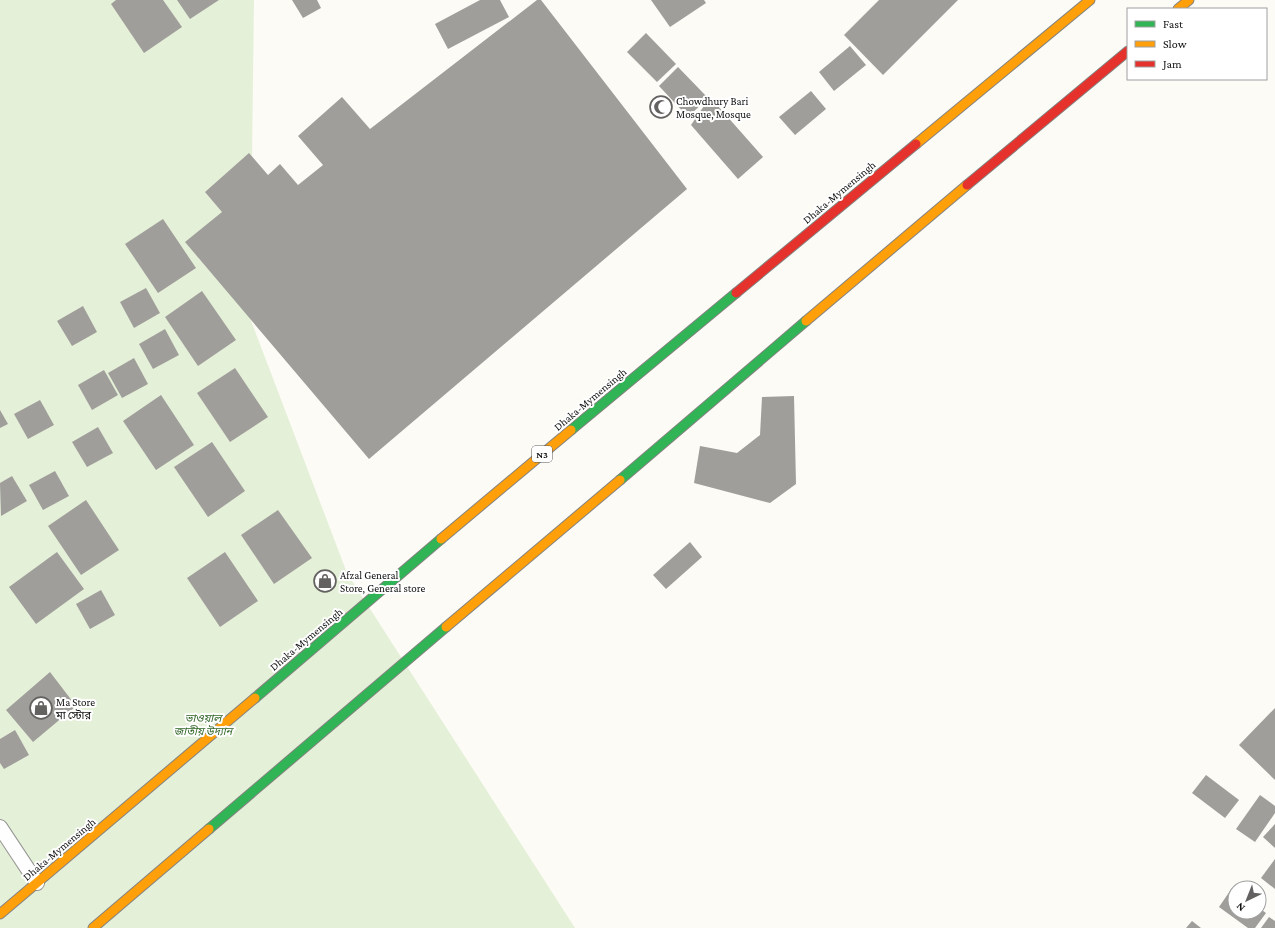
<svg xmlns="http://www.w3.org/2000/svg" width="1275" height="928" font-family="'Crimson Pro','Noto Sans Bengali',serif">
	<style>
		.green { fill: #e5f0d8 }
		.building { fill: #a09e9b }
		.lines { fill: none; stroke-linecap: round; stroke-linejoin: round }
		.lane-casing { stroke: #969694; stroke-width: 16 }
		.fast-casing { stroke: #848381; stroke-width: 11 }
		.slow-casing { stroke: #848381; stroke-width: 11 }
		.jam-casing { stroke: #848381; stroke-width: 11 }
		.lane { stroke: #fffefe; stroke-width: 14 }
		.fast { stroke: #30b455; stroke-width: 9 }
		.slow { stroke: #ff9f0a; stroke-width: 9 }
		.jam { stroke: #e5322d; stroke-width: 9 }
		.labels { text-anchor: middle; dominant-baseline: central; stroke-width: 4; stroke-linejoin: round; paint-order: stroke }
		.shield { fill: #fff; stroke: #585858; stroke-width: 1 }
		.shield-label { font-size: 10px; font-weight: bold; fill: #101010 }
		.poi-label { font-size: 11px; fill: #101010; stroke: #fff; text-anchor: start }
		.street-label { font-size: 11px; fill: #101010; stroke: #fff }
		.park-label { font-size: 11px; font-style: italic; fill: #2e6324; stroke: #fff }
	</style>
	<rect width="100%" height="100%" fill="#fcfbf6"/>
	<polygon class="green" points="0,0 254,0 250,318 347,573 575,928 0,928"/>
	<g class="building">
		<polygon points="116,0 163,0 182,27 144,53 111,4"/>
		<polygon points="177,0 219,0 190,19"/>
		<polygon points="292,0 317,0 321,8 303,18"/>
		<polygon points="480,0 500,0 509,17 448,49 435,24"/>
		<polygon points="537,0 541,0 687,189 369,459 185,242 222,212 205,192 249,153 268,175 280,164 298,185 323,165 298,136 342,97 370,129"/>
		<polygon points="651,0 704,0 706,3 670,27"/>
		<polygon points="879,0 958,0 883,75 844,35"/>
		<polygon points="646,33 676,64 657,82 627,52"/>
		<polygon points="850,46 866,65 834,91 819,72"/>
		<polygon points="678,67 708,98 688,117 659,86"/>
		<polygon points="811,91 826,109 795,135 779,117"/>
		<polygon points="710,97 763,157 738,179 691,125"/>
		<polygon points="163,219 196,268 158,293 125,244"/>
		<polygon points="146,288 160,313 134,328 120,302"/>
		<polygon points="202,291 236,340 198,366 165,317"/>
		<polygon points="83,306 97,332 72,346 57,321"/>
		<polygon points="165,329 179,355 153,369 139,344"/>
		<polygon points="134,358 148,384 122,398 108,373"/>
		<polygon points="235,368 268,417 230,442 197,393"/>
		<polygon points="104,370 118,395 92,410 78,385"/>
		<polygon points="161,395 194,445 156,470 123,421"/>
		<polygon points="794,396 796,484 770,503 694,483 700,446 737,453 760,435 762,397"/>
		<polygon points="40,400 54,425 28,439 14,414"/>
		<polygon points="0,410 8,424 0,428"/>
		<polygon points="98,427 113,453 87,467 72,442"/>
		<polygon points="212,442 245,491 208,517 174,467"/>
		<polygon points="55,471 69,496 43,510 29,485"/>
		<polygon points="12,476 27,501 1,516 0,483"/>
		<polygon points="86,500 119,550 81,575 48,526"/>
		<polygon points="278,510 312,558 274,584 241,535"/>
		<polygon points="690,542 702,557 666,589 653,575"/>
		<polygon points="57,552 84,589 36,624 9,587"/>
		<polygon points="225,552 258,601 220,627 187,578"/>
		<polygon points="101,590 115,615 90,629 76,604"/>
		<polygon points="50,672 76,706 33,742 6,710"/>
		<polygon points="1275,708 1275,780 1239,745"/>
		<polygon points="15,730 29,755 4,769 0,763 0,739"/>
		<polygon points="1206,775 1239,800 1225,818 1192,793"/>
		<polygon points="1260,795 1275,806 1275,813 1255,842 1236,829"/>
		<polygon points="1275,824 1275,848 1263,837"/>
		<polygon points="1275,859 1275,889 1261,878"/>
		<polygon points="1232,888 1235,890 1235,912 1259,912 1259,908 1266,913 1255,928 1248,928 1219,907"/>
		<polygon points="1269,917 1275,921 1275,928 1261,928"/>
		<polygon points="1192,921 1201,928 1186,928"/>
	</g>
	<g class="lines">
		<g class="lane-casing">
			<polyline id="lane" points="0,827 37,883"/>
		</g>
		<g class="fast-casing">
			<g id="fast">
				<polyline points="571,430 736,293"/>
				<polyline points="620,480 806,321"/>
				<polyline points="255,698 441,539"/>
				<polyline points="209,829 446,627"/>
			</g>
		</g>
		<g class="slow-casing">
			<g id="slow">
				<polyline points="1178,9 1189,0"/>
				<polyline points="916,144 1090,0"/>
				<polyline points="806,321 967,185"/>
				<polyline points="441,539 571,430"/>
				<polyline points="446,627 620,480"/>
				<polyline points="0,914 255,698"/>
				<polyline points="93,928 209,829"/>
			</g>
		</g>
		<g class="jam-casing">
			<g id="jam">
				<polyline points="967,185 1128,51"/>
				<polyline points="736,293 916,144"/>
			</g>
		</g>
		<use href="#lane" class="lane"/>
		<use href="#fast" class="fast"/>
		<use href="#slow" class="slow"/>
		<use href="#jam" class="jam"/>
	</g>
	<defs>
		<g id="mosque-ring" transform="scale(1.15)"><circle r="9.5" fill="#fff" stroke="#636260" stroke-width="1.5"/><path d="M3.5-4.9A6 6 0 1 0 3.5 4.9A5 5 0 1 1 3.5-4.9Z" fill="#636260"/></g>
		<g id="shop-ring" transform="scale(1.15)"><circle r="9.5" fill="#fff" stroke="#636260" stroke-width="1.5"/><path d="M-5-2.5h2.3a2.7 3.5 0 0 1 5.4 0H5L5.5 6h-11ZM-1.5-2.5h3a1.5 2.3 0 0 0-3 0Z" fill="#636260"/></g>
	</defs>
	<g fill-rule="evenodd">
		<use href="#mosque-ring" x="661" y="107"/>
		<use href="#shop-ring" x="325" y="581"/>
		<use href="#shop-ring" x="41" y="708"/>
	</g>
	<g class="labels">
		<rect class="shield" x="532" y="446" width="20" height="16" rx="3"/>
		<g class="shield-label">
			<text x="542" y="454">N3</text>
		</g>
		<g class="poi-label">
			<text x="676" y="101">Chowdhury Bari<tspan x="676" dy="13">Mosque, Mosque</tspan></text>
			<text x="340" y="575">Afzal General<tspan x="340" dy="13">Store, General store</tspan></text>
			<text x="56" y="702">Ma Store<tspan x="56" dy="13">মা স্টোর</tspan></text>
		</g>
		<g class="street-label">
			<text transform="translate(839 192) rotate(-40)">Dhaka-Mymensingh</text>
			<text transform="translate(590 399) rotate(-40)">Dhaka-Mymensingh</text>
			<text transform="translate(306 639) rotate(-40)">Dhaka-Mymensingh</text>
			<text transform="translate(59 849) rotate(-40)">Dhaka-Mymensingh</text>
		</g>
		<g class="park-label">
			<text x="203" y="718">ভাওয়াল<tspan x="203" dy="13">জাতীয় উদ্যান</tspan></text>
		</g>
	</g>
	<rect x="1127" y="8" width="140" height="72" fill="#ffffff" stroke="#9f9f9f"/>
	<rect x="1135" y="21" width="20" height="6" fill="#30b455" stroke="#9f9f9f"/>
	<text x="1163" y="28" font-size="12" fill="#101010">Fast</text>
	<rect x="1135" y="41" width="20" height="6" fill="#ff9f0a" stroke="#9f9f9f"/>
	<text x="1163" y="48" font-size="12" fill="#101010">Slow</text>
	<rect x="1135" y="61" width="20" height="6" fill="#e5322d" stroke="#9f9f9f"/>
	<text x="1163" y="68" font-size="12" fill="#101010">Jam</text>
	<g transform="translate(1247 900) rotate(223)"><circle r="19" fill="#ffffff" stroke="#9f9f9f"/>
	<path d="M0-3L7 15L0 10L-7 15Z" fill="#636260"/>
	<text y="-6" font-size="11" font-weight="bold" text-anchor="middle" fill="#101010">N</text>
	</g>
</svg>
